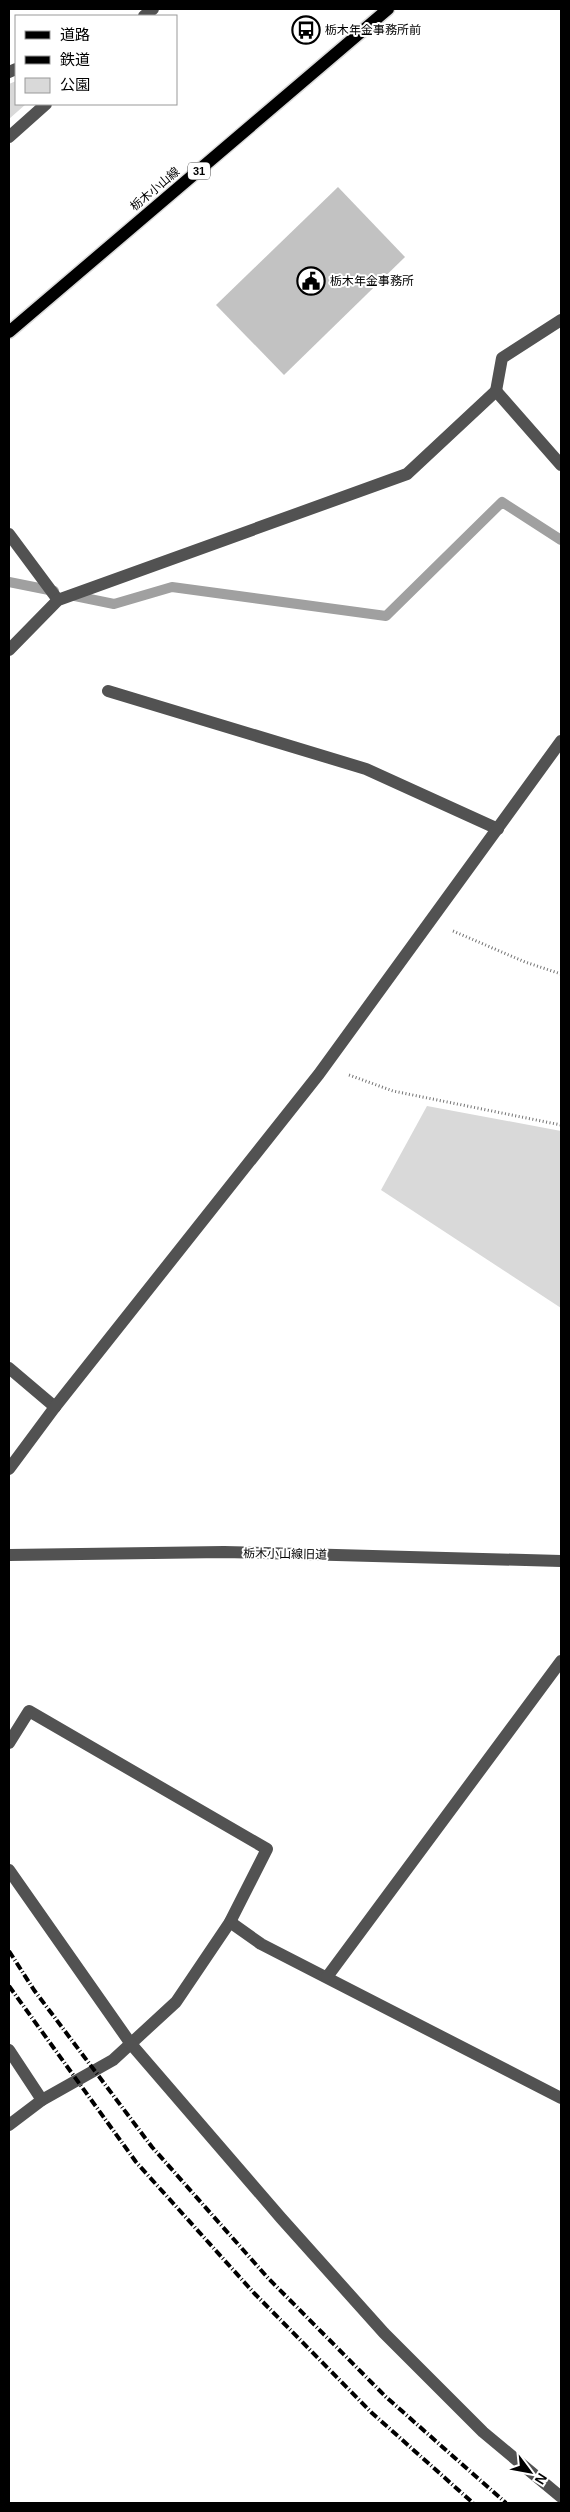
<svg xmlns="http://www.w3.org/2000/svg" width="570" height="2512" font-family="Helvetica,'Noto Sans JP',sans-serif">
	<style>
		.green { fill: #d9d9d9 }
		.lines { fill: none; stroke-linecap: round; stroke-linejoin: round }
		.stream { stroke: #a0a0a0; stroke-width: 10 }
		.building { fill: #c2c2c2 }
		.major-casing { stroke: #dbdbdb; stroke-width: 15 }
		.path { stroke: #747474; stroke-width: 3; stroke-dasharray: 1 2.5; stroke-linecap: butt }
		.minor { stroke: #525252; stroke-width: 12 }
		.major { stroke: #000; stroke-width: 12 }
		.rail { stroke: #000; stroke-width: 4; stroke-dasharray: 8 2.5 1 2.5; stroke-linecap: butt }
		.labels { text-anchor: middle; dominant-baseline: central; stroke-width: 4; stroke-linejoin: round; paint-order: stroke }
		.shield { fill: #fff; stroke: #4c4c4c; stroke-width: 1 }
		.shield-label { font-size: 11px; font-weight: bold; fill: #000 }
		.poi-label { font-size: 12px; fill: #000; stroke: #fff; text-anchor: start }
		.street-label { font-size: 12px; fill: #000; stroke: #fff }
	</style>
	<rect width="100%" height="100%" fill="#fff"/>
	<g class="green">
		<polygon points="16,81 16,104 26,104 9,119 9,84"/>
		<polygon points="427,1106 561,1131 561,1308 381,1190"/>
	</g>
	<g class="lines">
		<g class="stream">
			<polyline points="9,582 54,591"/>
			<polyline points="70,595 114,604 172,587 386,616 502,502 561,540"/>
		</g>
	</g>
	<polygon class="building" points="338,187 405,257 284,375 216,305"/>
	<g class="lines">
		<g class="major-casing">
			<polyline id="major" points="9,332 388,9"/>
		</g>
		<g class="path">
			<polyline points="453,931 525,962 561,974"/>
			<polyline points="349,1075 393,1091 561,1125"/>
		</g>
		<g class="minor">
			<polyline points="144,16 153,9"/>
			<polyline points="9,72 16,69"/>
			<polyline points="9,137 46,104"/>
			<polyline points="496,391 502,358 561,320"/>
			<polyline points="9,534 58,600"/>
			<polyline points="9,650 58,600 407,474 496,391 561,465"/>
			<polyline points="108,691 366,769 498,829"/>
			<polyline points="9,1368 55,1407"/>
			<polyline points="9,1469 55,1407 319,1074 561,741"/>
			<polyline points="9,1555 224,1552 561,1561"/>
			<polyline points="9,1743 29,1711 267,1849 230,1922 176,2002 113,2060 42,2100"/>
			<polyline points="9,1870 131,2044 281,2218 384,2333 483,2432 561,2497"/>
			<polyline points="230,1922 261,1944 561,2098"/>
			<polyline points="327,1977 561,1661"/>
			<polyline points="9,2050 42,2100 9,2125"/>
		</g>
		<use href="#major" class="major"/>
		<g class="rail">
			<polyline points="9,1951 34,1990 152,2147 268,2278 386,2397 506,2503"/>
			<polyline points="9,1986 136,2162 254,2293 372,2413 473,2503"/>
		</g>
	</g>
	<defs>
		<g id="bus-ring" transform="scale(1.4375)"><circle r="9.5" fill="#fff" stroke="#000" stroke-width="1.5"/><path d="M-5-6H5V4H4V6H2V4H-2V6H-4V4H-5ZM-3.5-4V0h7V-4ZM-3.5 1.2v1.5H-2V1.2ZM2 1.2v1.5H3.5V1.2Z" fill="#000"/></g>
		<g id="civic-ring" transform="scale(1.4375)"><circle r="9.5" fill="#fff" stroke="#000" stroke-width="1.5"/><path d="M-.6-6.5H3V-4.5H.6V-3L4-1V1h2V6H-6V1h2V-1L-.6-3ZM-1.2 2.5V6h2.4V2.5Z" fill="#000"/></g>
	</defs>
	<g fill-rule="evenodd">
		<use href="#bus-ring" x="306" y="30"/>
		<use href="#civic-ring" x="311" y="281"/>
	</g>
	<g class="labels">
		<rect class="shield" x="188" y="162.5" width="22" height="17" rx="4"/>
		<g class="shield-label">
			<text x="199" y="171">31</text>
		</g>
		<g class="poi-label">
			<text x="325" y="30">栃木年金事務所前</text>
			<text x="330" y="281">栃木年金事務所</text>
		</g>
		<g class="street-label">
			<text transform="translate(155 189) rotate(-40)">栃木小山線</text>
			<text transform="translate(285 1554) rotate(1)">栃木小山線旧道</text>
		</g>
	</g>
	<rect width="570" height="2512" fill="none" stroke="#000000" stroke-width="20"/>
	<rect x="15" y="15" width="162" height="90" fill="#ffffff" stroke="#999999"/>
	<rect x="25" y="31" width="25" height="8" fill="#000000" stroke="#999999"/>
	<text x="60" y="40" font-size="15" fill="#000000">道路</text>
	<rect x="25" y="56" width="25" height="8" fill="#000000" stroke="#999999"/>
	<text x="60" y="65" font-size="15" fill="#000000">鉄道</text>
	<rect x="25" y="78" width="25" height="15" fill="#d9d9d9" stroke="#999999"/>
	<text x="60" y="90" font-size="15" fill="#000000">公園</text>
	<g transform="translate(530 2472) rotate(122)" stroke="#ffffff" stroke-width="4" paint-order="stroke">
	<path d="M0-4L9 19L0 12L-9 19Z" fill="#000000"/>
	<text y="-8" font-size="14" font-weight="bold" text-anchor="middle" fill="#000000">N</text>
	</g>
</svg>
